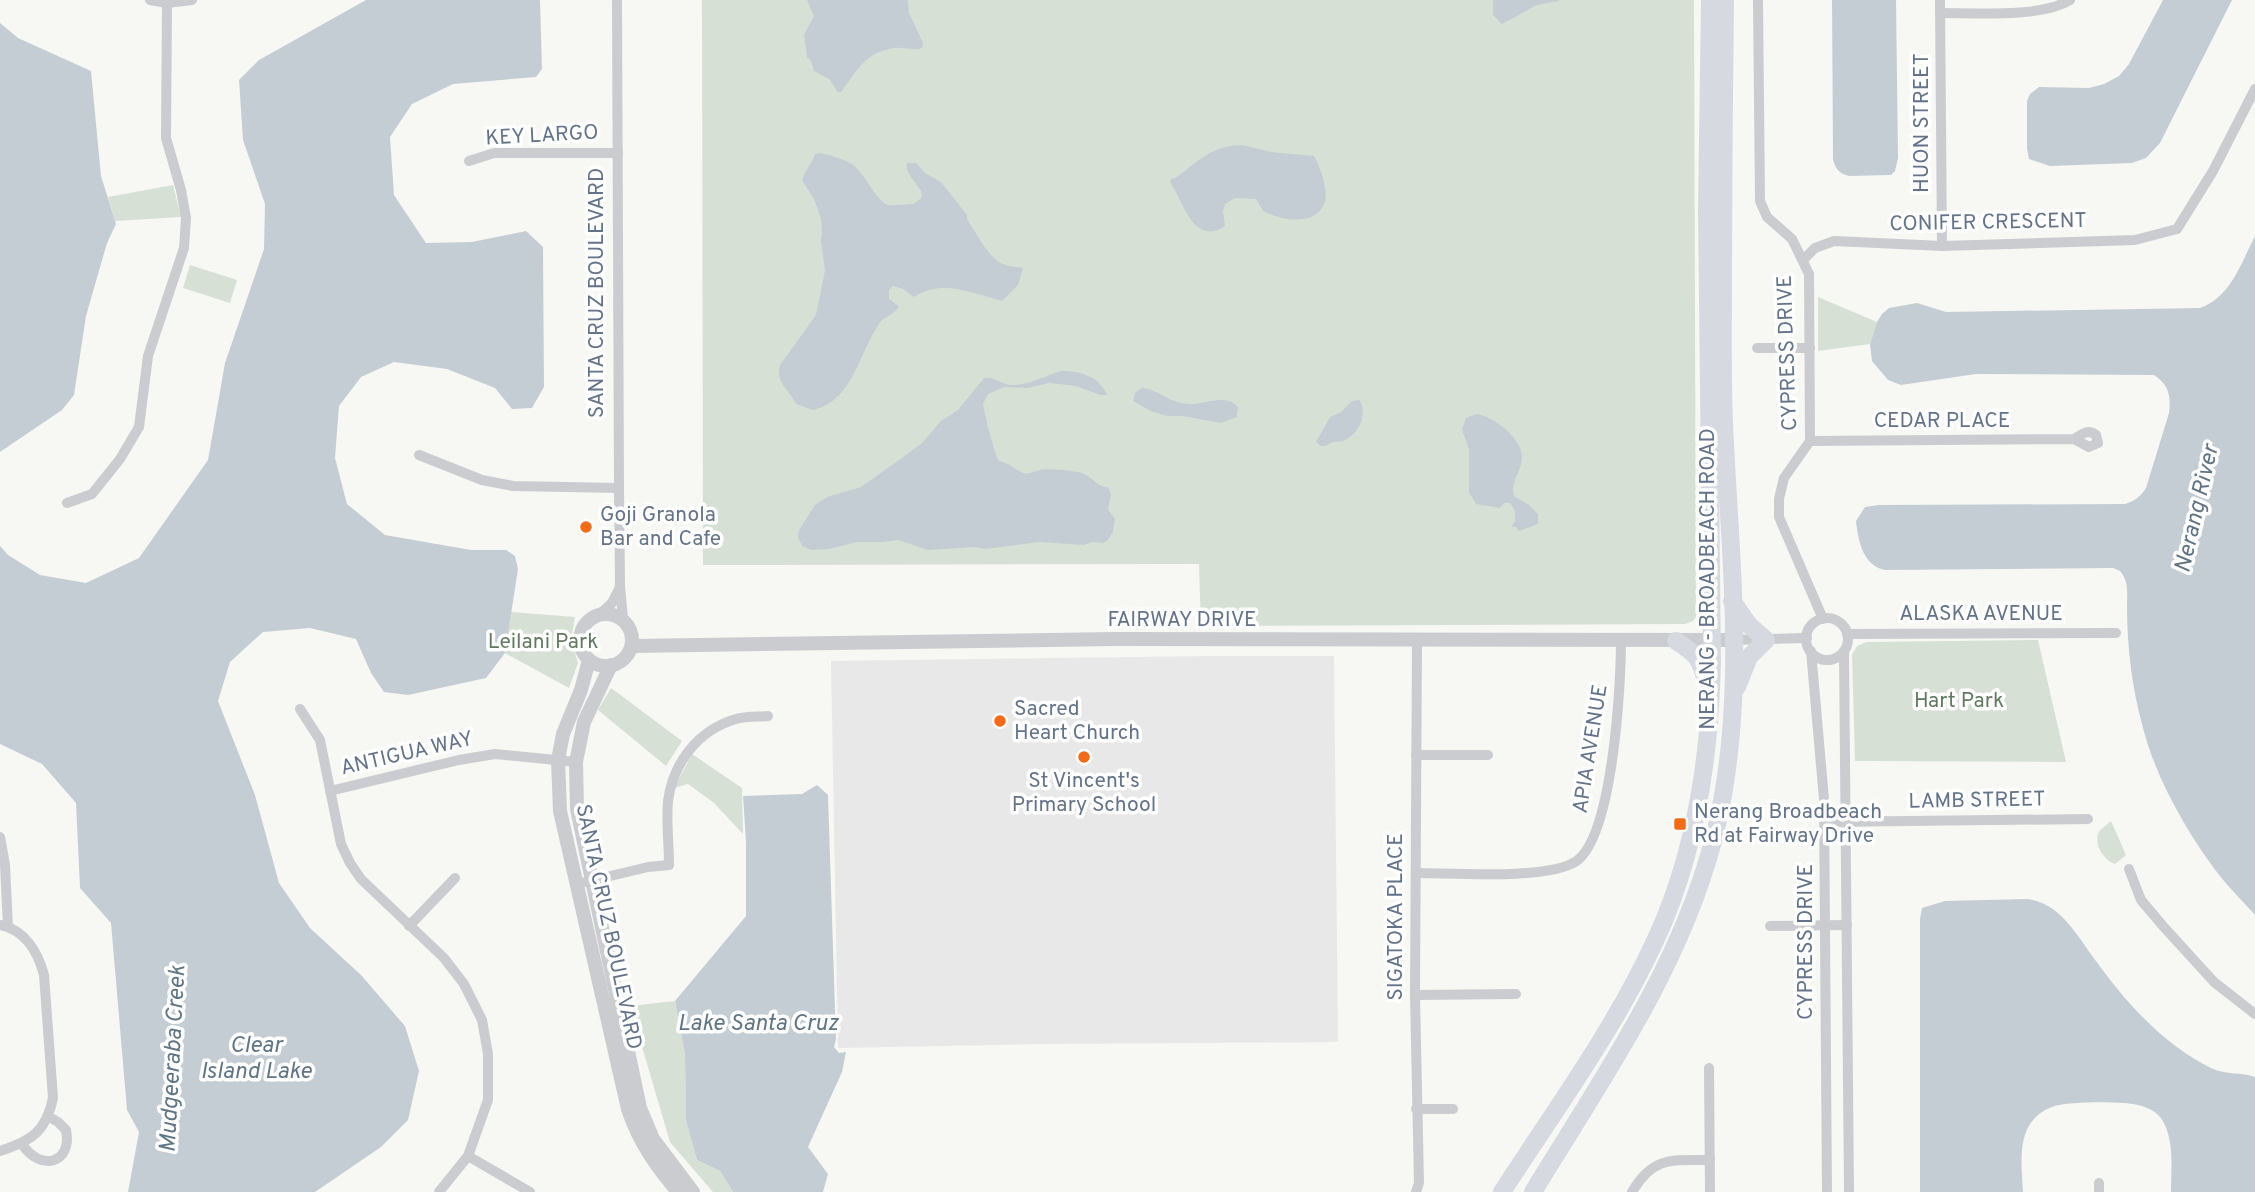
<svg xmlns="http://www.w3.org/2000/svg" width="2255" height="1192" font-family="Overpass,sans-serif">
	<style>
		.built { fill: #e8e8e8 }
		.green { fill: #d7e0d5 }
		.water { fill: #c5cdd4 }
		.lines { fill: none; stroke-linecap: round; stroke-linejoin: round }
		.minor { stroke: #caccd0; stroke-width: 10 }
		.tertiary { stroke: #caccd0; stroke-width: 14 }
		.primary { stroke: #d6dae0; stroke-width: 18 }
		.poi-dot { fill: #f56a17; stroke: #fff; stroke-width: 2.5 }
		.labels { text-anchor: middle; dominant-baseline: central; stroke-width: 7; stroke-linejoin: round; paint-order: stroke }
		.street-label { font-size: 21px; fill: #637389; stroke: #fff }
		.poi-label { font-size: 21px; fill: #637389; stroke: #fff; text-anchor: start }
		.park-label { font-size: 21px; fill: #617a5f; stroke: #fff }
		.water-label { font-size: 23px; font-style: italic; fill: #5f7584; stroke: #fff }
	</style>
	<rect width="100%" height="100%" fill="#f7f8f4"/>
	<polygon class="built" points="1213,656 1334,656 1338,1042 1037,1044 838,1048 831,661"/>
	<g class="green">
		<polygon points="702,0 1694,0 1696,617 1693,621 1685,624 1201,626 1199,564 703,565"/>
		<polygon points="173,185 181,217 115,221 108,197"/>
		<polygon points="190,265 237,280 230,303 183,288"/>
		<polygon points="1818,297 1877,322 1870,344 1818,351"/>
		<polygon points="511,612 575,617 571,640 578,663 569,688 505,653"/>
		<polygon points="2038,640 2066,762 1855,761 1852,655 1857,646 1867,642"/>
		<polygon points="611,688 682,741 666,766 598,710"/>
		<polygon points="692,754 742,788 743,834 714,803 688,784 674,788"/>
		<path d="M2111 821 2126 855 2115 864C2105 861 2094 846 2098 834 2099 830 2107 825 2111 821Z"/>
		<polygon points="675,1001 685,1055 686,1121 697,1160 720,1171 733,1192 713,1192 670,1142 630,1006"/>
	</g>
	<g class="water">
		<polygon points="366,0 540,0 542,69 536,77 453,84 412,104 390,137 394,195 426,243 472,242 526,231 543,247 544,387 532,408 512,409 495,388 447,369 394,362 361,377 339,406 335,458 347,504 385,535 471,550 506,550 515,556 518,569 505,653 486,678 408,695 384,692 371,673 356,639 310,628 263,632 230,662 218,701 255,795 279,883 310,928 361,975 405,1026 419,1071 408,1120 381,1147 315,1192 128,1192 139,1132 127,1110 111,923 80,888 76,803 42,764 0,744 0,546 8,555 40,575 86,583 139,558 208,460 225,363 264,249 265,204 243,140 239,80 259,60"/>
		<path d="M807 0H908L909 13 923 43 922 48C913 51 904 47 894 48 865 52 857 71 841 92H838L829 79 814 71 811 61 807 57 804 35 814 16Z"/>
		<polygon points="1493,0 1558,0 1559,1 1537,5 1502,24 1493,15"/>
		<path d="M1832 0H1896L1898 158 1895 171 1891 175 1849 176C1839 174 1835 168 1833 159Z"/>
		<polygon points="2163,0 2232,0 2160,143 2146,158 2132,163 2050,166 2029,159 2027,149 2027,101 2030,94 2039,87 2089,88 2104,84 2119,76 2129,64"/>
		<polygon points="0,23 18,38 91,71 101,176 116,224 107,243 86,316 74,395 62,410 0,452"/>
		<path d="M1242 145 1271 152 1314 156C1320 167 1330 192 1324 204 1315 227 1280 220 1263 211L1256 199 1235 198 1225 204 1223 212 1225 226C1193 248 1182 198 1170 182L1171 179C1178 178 1179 175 1185 171 1203 156 1218 145 1242 145Z"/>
		<path d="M820 153C830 155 843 159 852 164 863 171 877 202 888 205 890 206 910 204 914 204L921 198 922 193C917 183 905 174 907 163H916L925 173 941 182 967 215V219C975 231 989 258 1001 263 1008 267 1015 266 1023 268L1018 285 1002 301C973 294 943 278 914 297L903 289 893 286 889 290V299L899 306C895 315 884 316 879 324 858 354 854 400 813 410L796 404C790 390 775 383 780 365L816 315 825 270 821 242 822 233 821 219 814 199 802 180C805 170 812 164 815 154Z"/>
		<path d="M2255 236V915C2242 900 2227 886 2216 871 2186 831 2155 776 2143 728 2132 688 2127 647 2127 606 2127 594 2129 581 2120 571L2113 568 1885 570C1863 566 1858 540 1856 521L1865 507 1879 505 2125 504C2135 501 2140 497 2146 488L2169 413C2171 396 2169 385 2154 375L1976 374 1901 385 1888 380 1872 361 1870 344 1877 322 1882 314 1889 308 1917 303 1946 312 2200 308C2231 297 2241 263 2255 236Z"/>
		<path d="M1061 371C1081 371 1099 376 1107 395H1100L1076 386 1050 383 1027 388 1005 387 997 390 988 394 983 404C984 412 995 456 999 461 1010 463 1015 470 1023 473 1030 475 1034 471 1040 470 1046 468 1079 471 1084 474 1094 478 1096 487 1108 487L1111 494 1108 510 1115 519 1113 532 1108 540 1103 543 1092 542 1084 545 1040 542 985 549 975 547 928 550 898 540 883 542H857L829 549 811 550 802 546 798 537 799 530 815 505 827 497 861 487 906 455 922 443 941 421 958 410 984 378C994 376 1000 384 1011 385 1028 386 1044 376 1061 371Z"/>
		<path d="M1142 388C1156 388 1170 404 1190 404 1205 404 1226 393 1238 407L1237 417 1221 423 1182 416H1167L1151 411 1133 401 1135 393Z"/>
		<path d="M1352 401 1359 400C1368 412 1360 432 1347 439 1339 444 1333 439 1326 446H1321L1316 442 1330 417 1341 412Z"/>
		<path d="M1476 414C1494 416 1523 439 1522 458 1521 472 1510 482 1514 496L1529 505 1538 514V524L1519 531 1516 527H1511L1515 521V511L1510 503H1504L1500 508 1476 504 1469 492V449L1462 430 1466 418Z"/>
		<polygon points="817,785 828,795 836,1039 834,1047 839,1053 846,1052 842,1072 808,1147 828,1174 823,1192 733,1192 720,1171 697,1160 686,1121 685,1055 675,1001 746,916 746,842 743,796 802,794"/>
		<path d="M2027 899C2060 902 2078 937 2096 961 2126 1003 2166 1047 2213 1069 2226 1075 2242 1072 2255 1077V1192H2171C2171 1168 2175 1139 2161 1118 2155 1111 2147 1107 2138 1105 2124 1101 2064 1101 2052 1107 2046 1109 2038 1114 2034 1119 2017 1137 2022 1169 2023 1192H1920V919L1922 908 1945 901Z"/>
	</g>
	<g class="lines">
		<g class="minor">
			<polyline points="150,0 167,3 192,0"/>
			<polyline points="617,0 619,488 620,586 623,619"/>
			<polyline points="1758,0 1760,201 1767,217 1792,239 1809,274 1810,441 1784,478 1779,499 1779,517 1823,619"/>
			<polyline points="1940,0 1942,246"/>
			<path d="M1940 13C1976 13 2041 18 2070 0"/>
			<polyline points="469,161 494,153 618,153"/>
			<polyline points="1803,260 1815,248 1834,241 1942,246 2135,240 2177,229 2213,171 2255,89"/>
			<polyline points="1757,348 1810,348"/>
			<path d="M1810 441 2074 439 2089 447 2098 443 2096 435C2087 428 2081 435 2074 439"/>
			<polyline points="419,455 482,480 513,486 619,488"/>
			<polyline points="67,503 92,494 120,459 139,427 148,356 184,248 186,218 181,190 166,138 167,3"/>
			<polyline points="600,614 612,603 619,589"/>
			<circle cx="1827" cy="639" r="21"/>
			<polyline points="1847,634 2116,633"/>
			<polyline points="1733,640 1807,638"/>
			<polyline points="1811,651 1824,799 1827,1192"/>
			<polyline points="1844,651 1849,1192"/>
			<polyline points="300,709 320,740 341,844 350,863 361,879 444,958 464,984 482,1020 488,1054 488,1100 468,1156 439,1192"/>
			<polyline points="1416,755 1488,755"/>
			<polyline points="330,791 459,760 495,754 576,762"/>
			<polyline points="1825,822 2088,819"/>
			<polyline points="0,837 5,865 8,927"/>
			<polyline points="2129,869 2141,900 2163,926 2214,982 2255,1014"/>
			<path d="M1416 873C1454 873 1545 880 1575 862 1613 839 1621 684 1621 640"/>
			<path d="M577 884 648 867 669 865C669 844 666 821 668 801 673 763 698 730 736 719 746 716 758 717 768 716"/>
			<path d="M0 925C25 930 38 952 44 975L53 1098C46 1132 31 1141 0 1151"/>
			<polyline points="409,926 455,878"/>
			<polyline points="1770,926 1847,925"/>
			<polyline points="1415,995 1516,994"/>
			<polyline points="1709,1068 1710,1192"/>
			<polyline points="1416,1109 1453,1109"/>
			<path d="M22 1144C40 1172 73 1164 66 1130L58 1122 49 1117"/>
			<polyline points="468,1156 530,1192"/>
			<polyline points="2099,1183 2099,1192"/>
			<polyline points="1416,1192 1419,1183 1415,995 1417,641"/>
			<path d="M1632 1192C1653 1156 1672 1160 1710 1160"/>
		</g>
		<g class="tertiary">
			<circle cx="606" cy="640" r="26"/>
			<polyline points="632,646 1115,639 1733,640"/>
			<path d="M589 660 581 690 563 734 558 760 560 811 628 1109C639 1142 656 1166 678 1192"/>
			<polyline points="611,665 584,722 576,762 577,809 640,1108 653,1139 693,1192"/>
		</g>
		<g class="primary">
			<polyline points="1732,601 1749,625 1766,640 1749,657 1737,687"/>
			<path d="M1676 641C1696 654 1700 657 1706 681"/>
			<path d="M1502 1192C1555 1110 1614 1030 1655 941 1696 854 1710 757 1712 661L1707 210 1710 0"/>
			<path d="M1533 1192C1601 1080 1677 973 1712 845 1749 708 1730 563 1724 423 1722 374 1723 324 1723 274 1723 183 1724 91 1725 0"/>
		</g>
	</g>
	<g class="poi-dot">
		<circle cx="586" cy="527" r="7"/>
		<circle cx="1000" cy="721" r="7"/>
		<circle cx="1084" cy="757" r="7"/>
		<rect x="1673" y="817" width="14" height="14" rx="3.5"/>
	</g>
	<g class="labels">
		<g class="street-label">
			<text transform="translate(1922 123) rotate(-90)">HUON STREET</text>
			<text transform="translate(542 136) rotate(-3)">KEY LARGO</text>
			<text transform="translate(1988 223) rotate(-1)">CONIFER CRESCENT</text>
			<text transform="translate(597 293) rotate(-90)">SANTA CRUZ BOULEVARD</text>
			<text transform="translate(1788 353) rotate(-92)">CYPRESS DRIVE</text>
			<text x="1942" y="421">CEDAR PLACE</text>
			<text transform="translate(1708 579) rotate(-90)">NERANG - BROADBEACH ROAD</text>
			<text x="1981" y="614">ALASKA AVENUE</text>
			<text x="1182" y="620">FAIRWAY DRIVE</text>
			<text transform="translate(1591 749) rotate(-81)">APIA AVENUE</text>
			<text transform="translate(407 754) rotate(-13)">ANTIGUA WAY</text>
			<text transform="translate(1977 801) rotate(-1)">LAMB STREET</text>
			<text transform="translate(1396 917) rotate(-90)">SIGATOKA PLACE</text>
			<text transform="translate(608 927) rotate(78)">SANTA CRUZ BOULEVARD</text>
			<text transform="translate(1806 942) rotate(-90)">CYPRESS DRIVE</text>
		</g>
		<g class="poi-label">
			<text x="600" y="515">Goji Granola<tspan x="600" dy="24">Bar and Cafe</tspan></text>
			<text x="1014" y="709">Sacred<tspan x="1014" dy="24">Heart Church</tspan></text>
			<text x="1084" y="781" text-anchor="middle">St Vincent's<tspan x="1084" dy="24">Primary School</tspan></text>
			<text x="1694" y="812">Nerang Broadbeach<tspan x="1694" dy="24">Rd at Fairway Drive</tspan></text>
		</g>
		<g class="park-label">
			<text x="543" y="642">Leilani Park</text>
			<text x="1959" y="701">Hart Park</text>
		</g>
		<g class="water-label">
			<text transform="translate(2198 509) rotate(-77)">Nerang River</text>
			<text x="758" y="1024">Lake Santa Cruz</text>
			<text x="256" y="1046">Clear<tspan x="256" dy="26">Island Lake</tspan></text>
			<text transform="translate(174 1059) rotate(-87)">Mudgeeraba Creek</text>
		</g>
	</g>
</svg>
